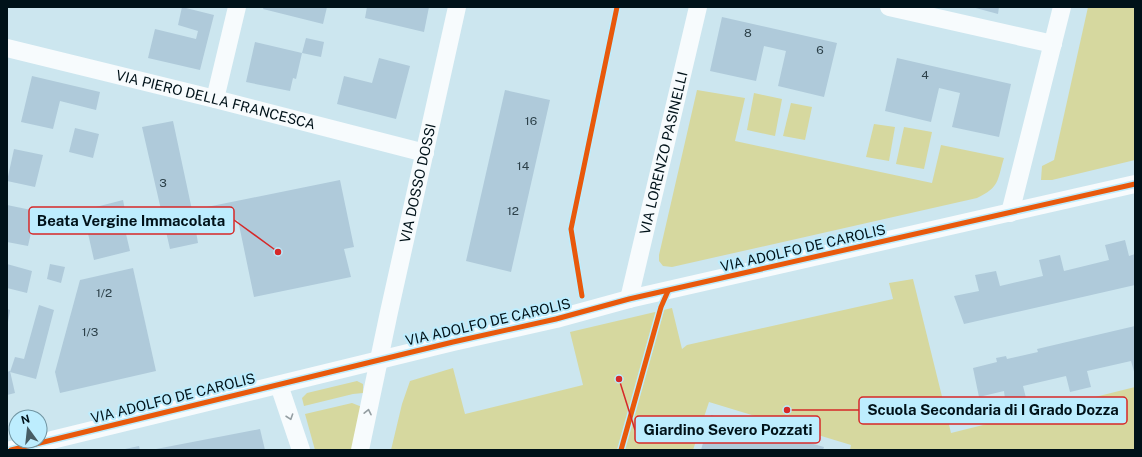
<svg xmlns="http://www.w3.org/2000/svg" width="1142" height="457" font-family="'Public Sans',sans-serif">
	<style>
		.green { fill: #d6d89f }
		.building { fill: #afcada }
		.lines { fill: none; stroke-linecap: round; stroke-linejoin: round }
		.minor { stroke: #f7fbfd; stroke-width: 18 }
		.cycleway-casing { stroke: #bdedfe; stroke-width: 8 }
		.cycleway { stroke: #e8590c; stroke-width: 5 }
		.oneway { stroke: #949ea2 }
		.labels { text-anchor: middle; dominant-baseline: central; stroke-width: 4; stroke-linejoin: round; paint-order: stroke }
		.number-label { font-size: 12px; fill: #2c4049 }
		.street-label { font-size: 14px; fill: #001219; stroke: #bdedfe }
		.leader { fill: none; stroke: #d62828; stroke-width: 1.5 }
		.callout-dot { fill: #d62828; stroke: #bdedfe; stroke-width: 1.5 }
		.callout { fill: #bdedfe; stroke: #d62828; stroke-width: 1.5 }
		.callout-label { font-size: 15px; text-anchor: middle; font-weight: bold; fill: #001219 }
	</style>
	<rect width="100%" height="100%" fill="#cce6ef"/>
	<g class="green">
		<polygon points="1088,7 1135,7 1135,160 1052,180 1041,180 1042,166 1054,160"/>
		<path d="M697 90 745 98 735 141 932 183 941 145 1004 158C997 181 1000 187 977 198L672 267 663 266 659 261V255Z"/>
		<polygon points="754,93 782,99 775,136 747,130"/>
		<polygon points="791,103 812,107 805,140 783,136"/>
		<polygon points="874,124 895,127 889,161 866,157"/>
		<polygon points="904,127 932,132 924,169 896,164"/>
		<polygon points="913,279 951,433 1135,387 1135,450 850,450 851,445 709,402 693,450 417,450 413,449 412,450 391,450 402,404 410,381 453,368 465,414 583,385 570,332 672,308 682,349 687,345 893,299 889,283"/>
		<polygon points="357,381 363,384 363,393 353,394 304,406 302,398 307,393"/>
		<polygon points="352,403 362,407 353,450 315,450 305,414"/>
	</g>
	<g class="building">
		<polygon points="182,7 214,15 200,70 148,58 155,29 196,39 198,31 178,25"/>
		<polygon points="264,7 327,7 323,24 263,9"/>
		<polygon points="367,7 429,7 424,32 365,18"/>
		<polygon points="972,7 999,7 998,14"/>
		<polygon points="722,17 837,43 824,97 778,86 786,51 764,46 756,81 710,71"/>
		<polygon points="306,38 324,42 321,57 302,53"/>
		<polygon points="255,42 302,53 296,79 293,78 290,91 246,82"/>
		<polygon points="379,58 410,66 396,119 337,104 344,76 372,83"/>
		<polygon points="897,58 1011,84 999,137 952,127 960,93 939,88 931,122 885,111"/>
		<polygon points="32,76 100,92 96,110 60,101 53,129 21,122"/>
		<polygon points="505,90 550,100 511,272 466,261"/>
		<polygon points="173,121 192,210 340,180 354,247 344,249 351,277 254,297 238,220 217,228 215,228 211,223 204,211 193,214 198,243 170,249 142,127"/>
		<polygon points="75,128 99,134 93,158 69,152"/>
		<polygon points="14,149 43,155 35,187 7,181"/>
		<polygon points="123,200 127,220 123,221 130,251 94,260 87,229 92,208"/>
		<polygon points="7,205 36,211 28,246 7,242"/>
		<polygon points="1125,240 1129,256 1135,254 1135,285 964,324 954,296 979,291 975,275 996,271 1000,286 1043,276 1039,260 1060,255 1064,271 1109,260 1105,245"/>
		<polygon points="7,264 32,271 27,293 7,288"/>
		<polygon points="50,264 65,267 61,283 47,279"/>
		<polygon points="133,268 156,371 60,393 55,372 80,280"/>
		<polygon points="39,305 54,310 36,379 10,372 15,357 24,359"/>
		<polygon points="7,309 10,310 8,322 7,322"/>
		<polygon points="1135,326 1135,375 1131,361 1087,371 1091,387 1070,392 1066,376 1023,386 1027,402 1006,407 1004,391 979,397 973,368 997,362 996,358 1006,356 1007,359 1038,352 1037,349"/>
		<polygon points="10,371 15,393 7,395 7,372"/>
		<polygon points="711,415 824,447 823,450 701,450"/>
		<polygon points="260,429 265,450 156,450 156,449"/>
		<polygon points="139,446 140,450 125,450 125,449"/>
	</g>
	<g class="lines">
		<g class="minor">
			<polyline points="889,7 1053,44"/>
			<path id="s1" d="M7 48 215 99 425 153"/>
			<polyline points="215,99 237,7"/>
			<polyline points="1010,213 1062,7"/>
			<path id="s2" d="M629 299 698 7"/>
			<polyline points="279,385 301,450"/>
			<polyline points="11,450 453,342 556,319 629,299 1135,184"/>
			<path id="s3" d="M360 450 389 312 457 7"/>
		</g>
		<g class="cycleway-casing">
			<g id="cycleway">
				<polyline points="582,296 571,229 617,7"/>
				<polyline points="11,450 453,342 556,319 629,299 1135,184"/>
				<polyline points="621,450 661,307 668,291"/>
			</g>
		</g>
		<use href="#cycleway" class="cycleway"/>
	</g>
	<defs><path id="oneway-chevron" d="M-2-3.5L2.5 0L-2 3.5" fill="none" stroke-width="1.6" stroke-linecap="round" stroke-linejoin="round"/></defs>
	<g class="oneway">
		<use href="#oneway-chevron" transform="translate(368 412) rotate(-78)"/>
		<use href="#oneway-chevron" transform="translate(290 417) rotate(71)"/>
	</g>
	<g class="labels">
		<g class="number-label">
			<text x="748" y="33">8</text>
			<text x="820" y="50">6</text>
			<text x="925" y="75">4</text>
			<text x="531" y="121">16</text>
			<text x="523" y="166">14</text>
			<text x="163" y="183">3</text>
			<text x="513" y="211">12</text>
			<text x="104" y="293">1/2</text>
			<text x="90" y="332">1/3</text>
		</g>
		<g class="street-label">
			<text stroke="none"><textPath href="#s1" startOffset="215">VIA PIERO DELLA FRANCESCA</textPath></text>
			<text stroke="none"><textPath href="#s2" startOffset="150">VIA LORENZO PASINELLI</textPath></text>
			<text stroke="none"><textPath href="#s3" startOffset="273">VIA DOSSO DOSSI</textPath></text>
			<text transform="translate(803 248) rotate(-13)">VIA ADOLFO DE CAROLIS</text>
			<text transform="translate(488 322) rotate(-13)">VIA ADOLFO DE CAROLIS</text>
			<text transform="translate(173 398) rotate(-14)">VIA ADOLFO DE CAROLIS</text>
		</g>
	</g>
	<path class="leader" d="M278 252L234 220M787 410L859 410M619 379L635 430"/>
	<g class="callout-dot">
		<circle cx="278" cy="252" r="4"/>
		<circle cx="787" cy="410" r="4"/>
		<circle cx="619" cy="379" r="4"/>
	</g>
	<g class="callout">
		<rect x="29" y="207" width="205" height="27" rx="4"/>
		<rect x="859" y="397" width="268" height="27" rx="4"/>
		<rect x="635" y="416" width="185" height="27" rx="4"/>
	</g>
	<g class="callout-label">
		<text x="131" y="226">Beata Vergine Immacolata</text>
		<text x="993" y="415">Scuola Secondaria di I Grado Dozza</text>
		<text x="728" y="435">Giardino Severo Pozzati</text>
	</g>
	<rect width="1142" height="457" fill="none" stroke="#001219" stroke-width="16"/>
	<g transform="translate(28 429) rotate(345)"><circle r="19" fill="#bdedfe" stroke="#7195a2"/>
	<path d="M0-3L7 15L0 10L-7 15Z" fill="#475c64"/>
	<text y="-6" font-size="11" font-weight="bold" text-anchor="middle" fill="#001219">N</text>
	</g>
</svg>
